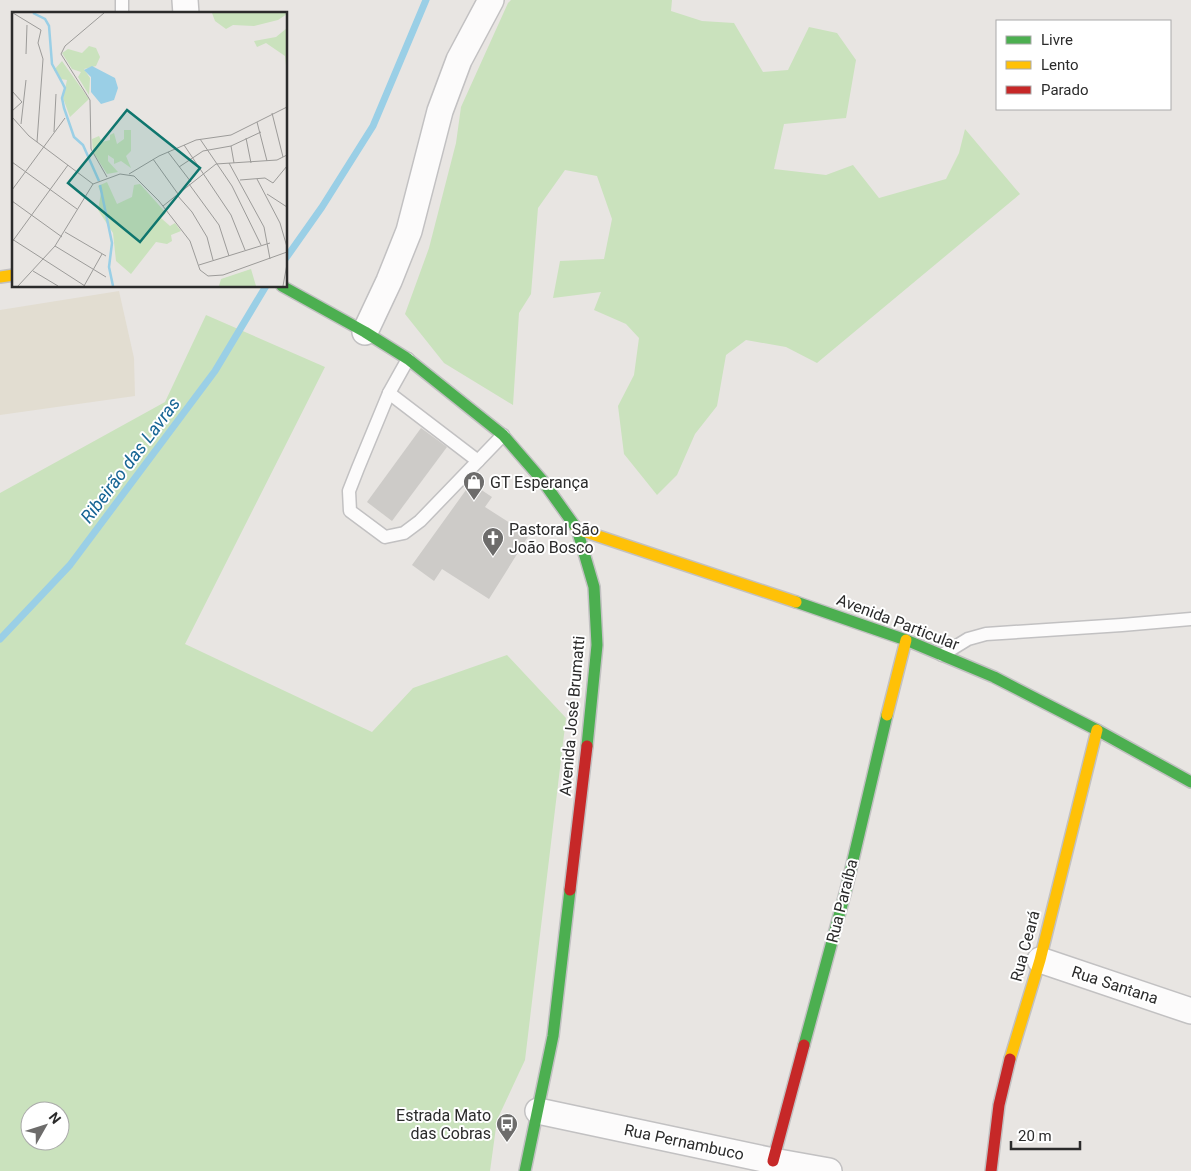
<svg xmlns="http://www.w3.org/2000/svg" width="1191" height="1171" font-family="Roboto,sans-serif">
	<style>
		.education { fill: #e2ddd1 }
		.green { fill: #cae2bd; fill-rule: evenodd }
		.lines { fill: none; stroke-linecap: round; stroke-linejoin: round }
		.stream { stroke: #9acfe6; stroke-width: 7 }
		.building { fill: #cdcbc8 }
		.lane-casing { stroke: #c2c1c2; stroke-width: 15 }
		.street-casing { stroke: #c2c1c2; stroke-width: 28 }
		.fast-casing { stroke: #c2c1c2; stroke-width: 14 }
		.slow-casing { stroke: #c2c1c2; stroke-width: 14 }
		.jam-casing { stroke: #c2c1c2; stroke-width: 14 }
		.lane { stroke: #fcfbfb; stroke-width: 12 }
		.street { stroke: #fcfbfb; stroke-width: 25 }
		.fast { stroke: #4caf50; stroke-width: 11 }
		.slow { stroke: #ffc107; stroke-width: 11 }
		.jam { stroke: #c62828; stroke-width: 11 }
		.labels { text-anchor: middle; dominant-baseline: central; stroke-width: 4; stroke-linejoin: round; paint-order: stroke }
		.poi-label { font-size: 16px; fill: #2b2b2b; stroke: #fff; text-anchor: start }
		.street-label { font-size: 16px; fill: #2b2b2b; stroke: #fff }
		.water-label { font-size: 18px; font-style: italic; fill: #166494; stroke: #fff }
		.inset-river { fill: none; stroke: #9acfe6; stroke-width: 2.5 }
		.inset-road { fill: none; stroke: #9c9b99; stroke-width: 1 }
		.view { fill: #0f766e; fill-opacity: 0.15; stroke: #0f766e; stroke-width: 2.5 }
		.inset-edge { fill: none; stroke: #2b2b2b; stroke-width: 2.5 }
	</style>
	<rect width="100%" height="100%" fill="#e8e5e2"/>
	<polygon class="education" points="119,291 134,358 135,396 0,415 0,310"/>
	<g class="green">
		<polygon points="511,0 672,0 671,11 702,21 734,23 763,72 788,70 809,27 837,33 856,60 846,118 784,124 774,169 826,175 853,165 879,198 946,179 959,153 965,129 1020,194 817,363 786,347 746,340 726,355 717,406 695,434 677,475 657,495 624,454 618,406 634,375 639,338 626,324 594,310 601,292 553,298 560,261 604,259 612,219 597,176 565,170 538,208 531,294 519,313 513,405 444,363 405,314 429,248 456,143 461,107 508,3"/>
		<path d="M206 315 325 367 185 644 372 732 413 688 507 655 566 718 525 1060 497 1120 490 1171H0V493L165 402ZM30 1111H60V1141H30Z"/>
	</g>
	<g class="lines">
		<g class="stream">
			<polyline points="286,258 322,207 373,126 426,0"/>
			<polyline points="0,639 70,565 215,371 266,286"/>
		</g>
	</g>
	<g class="building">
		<polygon points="421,428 447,447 392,521 367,502"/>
		<polygon points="471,483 492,497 485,507 529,535 489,599 442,569 434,581 412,565"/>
	</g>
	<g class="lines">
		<g class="lane-casing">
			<g id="lane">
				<polyline points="122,0 122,14"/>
				<polyline points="408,359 389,393 358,468 349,491 350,511 385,537 404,533 420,521 503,435"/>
				<polyline points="389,393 478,461"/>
				<polyline points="942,655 968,639 986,634 1122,625 1191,619"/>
			</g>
		</g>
		<g class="street-casing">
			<g id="street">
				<polyline points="185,0 186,14"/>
				<polyline points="365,332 389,281 409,231 440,111 459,60 491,0"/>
				<polyline points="1040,960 1191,1011"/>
				<polyline points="538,1111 773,1161 829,1171"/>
			</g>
		</g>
		<g class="fast-casing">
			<g id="fast">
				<polyline points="282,286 365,332 408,359 503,435 542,480 577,529 594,587 597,645 587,746"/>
				<polyline points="796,602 906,640 994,677 1097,730 1191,782"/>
				<polyline points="804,1045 846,890 887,715"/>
				<polyline points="525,1171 553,1036 570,890"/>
			</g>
		</g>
		<g class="slow-casing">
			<g id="slow">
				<polyline points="0,277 14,275"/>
				<polyline points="577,529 796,602"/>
				<polyline points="887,715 906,640"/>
				<polyline points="1010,1059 1040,960 1097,730"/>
			</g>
		</g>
		<g class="jam-casing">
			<g id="jam">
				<polyline points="570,890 587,746"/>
				<polyline points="773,1161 804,1045"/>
				<polyline points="991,1171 999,1105 1010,1059"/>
			</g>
		</g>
		<use href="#lane" class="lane"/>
		<use href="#street" class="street"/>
		<use href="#fast" class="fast"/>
		<use href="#slow" class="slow"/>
		<use href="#jam" class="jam"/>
	</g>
	<defs>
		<g id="shop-pin" transform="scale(1.125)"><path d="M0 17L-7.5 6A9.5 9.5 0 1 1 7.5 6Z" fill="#6d6c6b" stroke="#fff"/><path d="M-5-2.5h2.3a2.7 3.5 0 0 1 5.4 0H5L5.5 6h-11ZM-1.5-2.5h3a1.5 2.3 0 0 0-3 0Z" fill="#fff"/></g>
		<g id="church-pin" transform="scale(1.125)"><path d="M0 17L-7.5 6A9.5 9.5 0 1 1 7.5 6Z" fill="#6d6c6b" stroke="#fff"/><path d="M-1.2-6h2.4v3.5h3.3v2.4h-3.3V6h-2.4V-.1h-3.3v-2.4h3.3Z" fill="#fff"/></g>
		<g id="bus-pin" transform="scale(1.125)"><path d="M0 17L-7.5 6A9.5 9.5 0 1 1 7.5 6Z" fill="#6d6c6b" stroke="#fff"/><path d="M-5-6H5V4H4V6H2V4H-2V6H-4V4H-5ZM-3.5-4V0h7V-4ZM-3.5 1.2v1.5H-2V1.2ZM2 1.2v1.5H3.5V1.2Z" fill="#fff"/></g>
	</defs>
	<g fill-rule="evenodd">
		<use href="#shop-pin" x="474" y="482"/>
		<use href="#church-pin" x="493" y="538"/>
		<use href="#bus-pin" x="507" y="1124"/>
	</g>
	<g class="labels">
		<g class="poi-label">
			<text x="490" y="482">GT Esperança</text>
			<text x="509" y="529">Pastoral São<tspan x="509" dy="18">João Bosco</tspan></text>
			<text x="491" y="1115" text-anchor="end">Estrada Mato<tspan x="491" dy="18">das Cobras</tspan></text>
		</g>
		<g class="street-label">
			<text transform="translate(898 622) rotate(21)">Avenida Particular</text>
			<text transform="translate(572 716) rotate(-85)">Avenida José Brumatti</text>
			<text transform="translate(842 901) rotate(-76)">Rua Paraíba</text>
			<text transform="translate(1025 946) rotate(-75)">Rua Ceará</text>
			<text transform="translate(1115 985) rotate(18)">Rua Santana</text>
			<text transform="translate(684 1142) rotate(12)">Rua Pernambuco</text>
		</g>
		<g class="water-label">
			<text transform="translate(130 460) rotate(-53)">Ribeirão das Lavras</text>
		</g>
	</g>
	<g transform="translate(12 12)">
		<rect width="275" height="275" fill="#e8e5e2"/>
		<path d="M200 1H275V2L266 8 242 14 221 13 214 17 203 9ZM275 16V63L273 44 254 31 245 35 242 29 264 25ZM77 34 84 36 88 45 84 54 72 57 78 66 77 83 66 65 69 60 60 57 50 41 56 37 70 41ZM50 49 77 87 58 105 51 86 55 68 49 67 42 58ZM112 118H119V139L114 144 119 156 109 149 102 152V147L96 143V149L106 160 95 162 81 140 80 127 87 124 90 130 98 128V123L102 121 105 132 112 127ZM95 170 105 192 120 185 122 173 128 172 154 201 149 206 158 214 163 211 169 219 159 223 160 229 155 232 144 230 119 262 104 249 101 221 86 198 89 181 86 174ZM239 257 244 274H207L209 267Z" fill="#cae2bd"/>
		<path d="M80 54 103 66 106 76 102 88 89 92 79 80V65L72 58Z" fill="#9acfe6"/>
		<path class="inset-river" d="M21 1 33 7 37 14 40 52 53 76 50 86 52 96 62 125 71 133 87 169M88 173 100 231 97 255 101 274"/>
		<path class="inset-road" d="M1 1 29 18 26 31 31 47 25 130M92 1 53 34 49 42 78 88 79 137 95 165M14 42 15 13M0 79 10 90 0 99M260 101 271 145M0 105 17 124 81 172M245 110 255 149M9 112 14 68M42 120 44 82M234 126 239 151M188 127 220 174 249 233M172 133 219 203 233 238M219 134 222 151M156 140 179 170M141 147 166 182M0 150 65 197M217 151 252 215 258 247M167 155 191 139 219 134 249 120M117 162 147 144 184 128 219 123 275 95M245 167 268 211 275 235M228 168 253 166 261 171 275 154M177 172 207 213 217 244M0 178 53 106M255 182 275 195M165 183 180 200 195 225 201 248M0 189 50 225M151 194 204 152 265 148 275 143M53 220 94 244M0 227 73 274M0 230 56 153M43 234 94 265M187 253 258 231M21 259 46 274M6 274 43 234 81 172 108 162 122 164 147 189 178 229 188 258 196 264 211 263 275 240M72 274 90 242M271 274 275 252"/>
		<path class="view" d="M115 98 188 156 128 230 56 171Z"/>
		<rect width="275" height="275" class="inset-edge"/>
	</g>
	<rect x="996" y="20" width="175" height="90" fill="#ffffff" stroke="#aaaaaa"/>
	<rect x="1006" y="36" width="25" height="8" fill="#4caf50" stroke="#aaaaaa"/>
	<text x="1041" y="45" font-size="15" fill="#2b2b2b">Livre</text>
	<rect x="1006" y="61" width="25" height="8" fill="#ffc107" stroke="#aaaaaa"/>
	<text x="1041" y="70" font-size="15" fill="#2b2b2b">Lento</text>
	<rect x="1006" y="86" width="25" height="8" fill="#c62828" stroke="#aaaaaa"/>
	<text x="1041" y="95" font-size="15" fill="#2b2b2b">Parado</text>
	<g transform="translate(45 1126) rotate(51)"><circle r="24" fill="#ffffff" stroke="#aaaaaa"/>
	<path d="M0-4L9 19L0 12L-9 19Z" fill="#6d6c6b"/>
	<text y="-8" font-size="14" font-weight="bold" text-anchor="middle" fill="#2b2b2b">N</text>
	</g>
	<path d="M1011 1141v8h69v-8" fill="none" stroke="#2b2b2b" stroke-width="2.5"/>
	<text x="1018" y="1141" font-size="15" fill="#2b2b2b" stroke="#ffffff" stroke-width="4" paint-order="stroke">20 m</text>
</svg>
